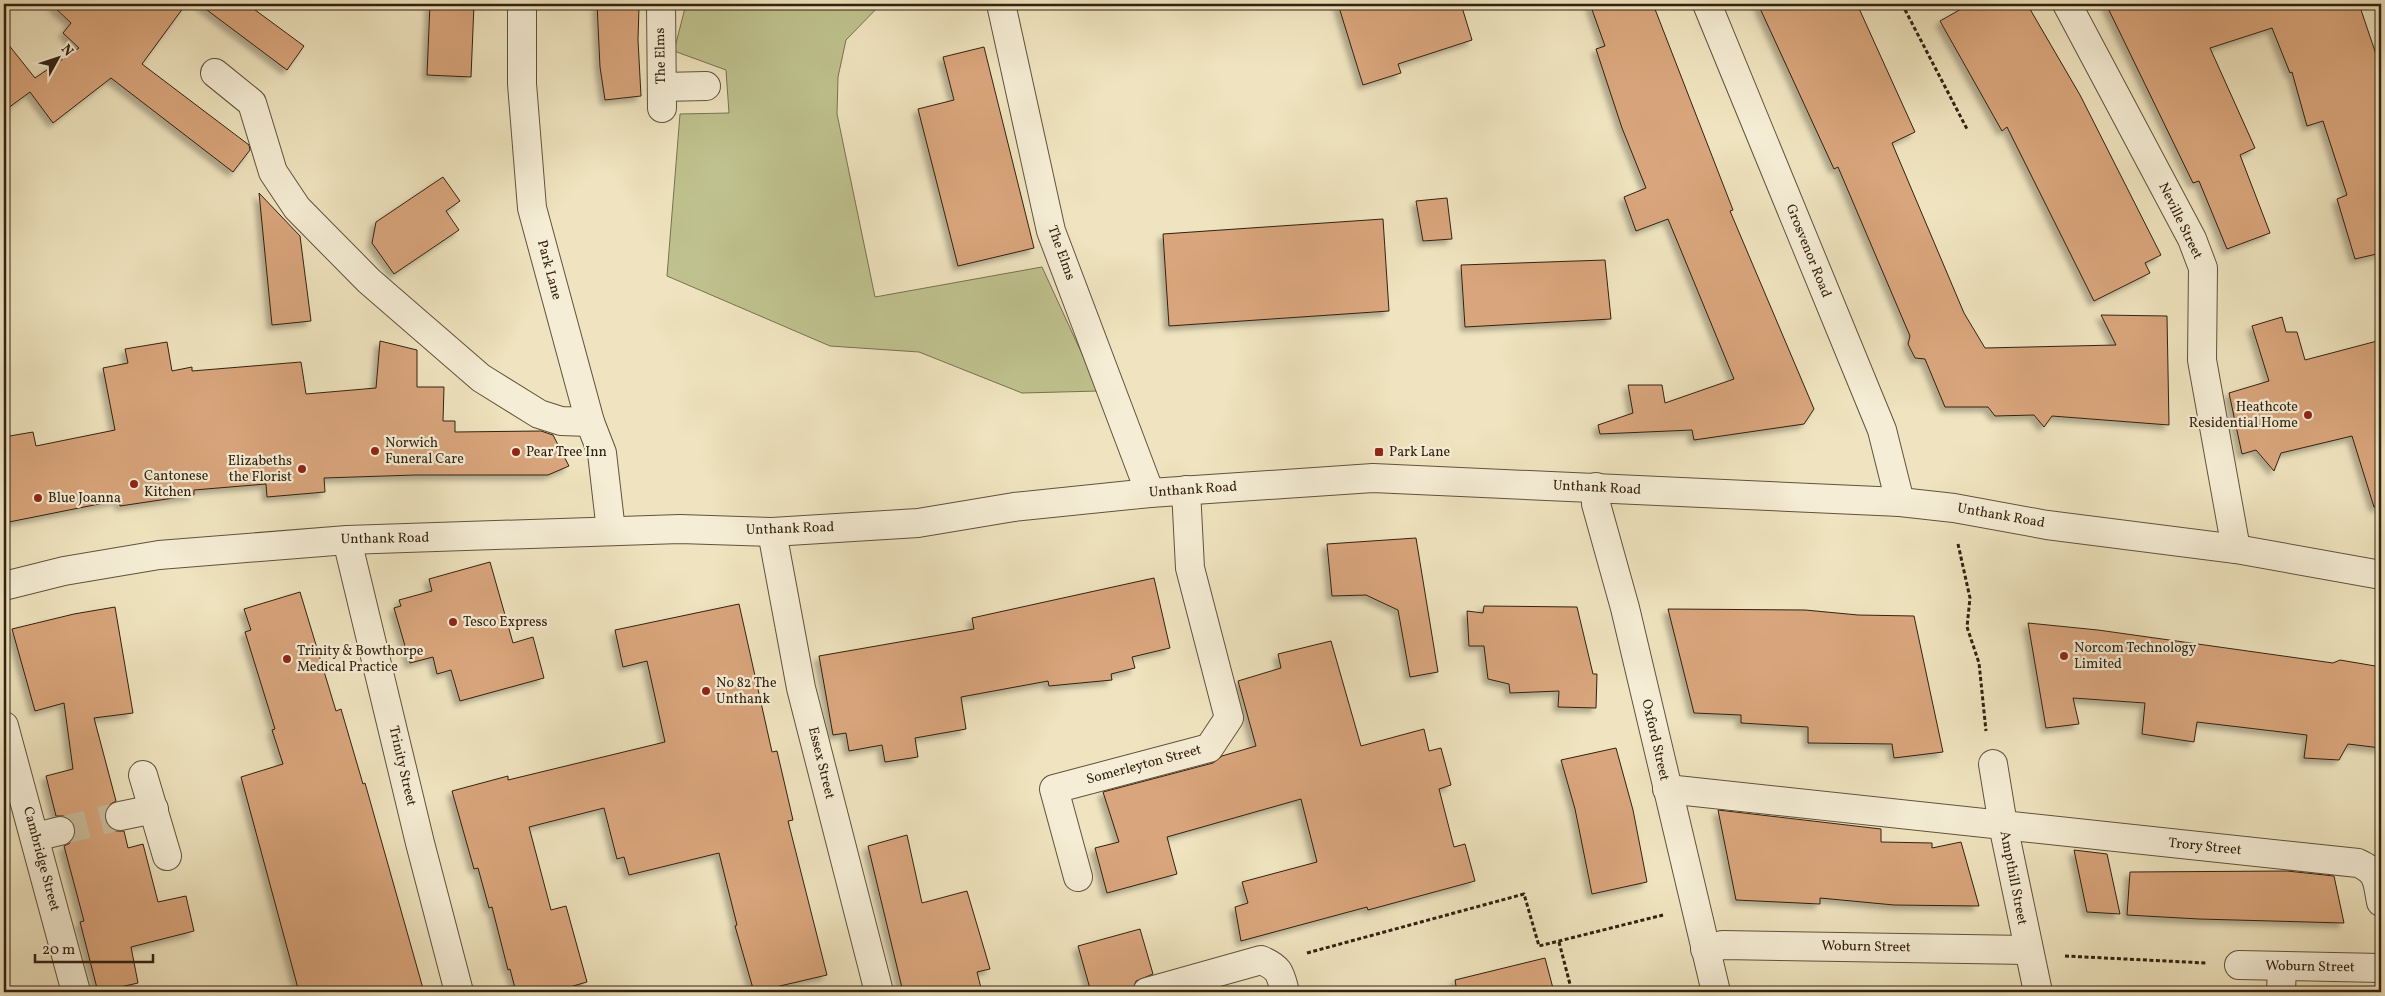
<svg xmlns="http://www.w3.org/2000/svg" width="2385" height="996" font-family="Vollkorn,serif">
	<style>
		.green { fill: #bfc28e; stroke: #787250 }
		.building { fill: #d9a57b; stroke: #322111; filter: url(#shadow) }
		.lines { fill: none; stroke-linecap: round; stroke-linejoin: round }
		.minor-tunnel { stroke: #c9bd9c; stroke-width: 28; stroke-dasharray: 28 14; stroke-linecap: butt }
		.minor-casing { stroke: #61523c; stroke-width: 30 }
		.path { stroke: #322111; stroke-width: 3; stroke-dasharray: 4 2.5; stroke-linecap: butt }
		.minor { stroke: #f5edd5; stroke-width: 28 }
		.poi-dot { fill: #8f2418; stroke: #f5edd5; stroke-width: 2 }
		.labels { text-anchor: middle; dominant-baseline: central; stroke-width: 4.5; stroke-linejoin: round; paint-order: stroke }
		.street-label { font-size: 14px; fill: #322111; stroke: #f5edd5 }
		.poi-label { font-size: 14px; fill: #322111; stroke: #f5edd5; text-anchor: start }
	</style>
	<defs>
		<filter id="shadow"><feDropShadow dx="-4.5" dy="4.5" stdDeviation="2.5" flood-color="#0004"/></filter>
	</defs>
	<rect width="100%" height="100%" fill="#efe4bf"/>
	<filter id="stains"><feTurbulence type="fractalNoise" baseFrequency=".004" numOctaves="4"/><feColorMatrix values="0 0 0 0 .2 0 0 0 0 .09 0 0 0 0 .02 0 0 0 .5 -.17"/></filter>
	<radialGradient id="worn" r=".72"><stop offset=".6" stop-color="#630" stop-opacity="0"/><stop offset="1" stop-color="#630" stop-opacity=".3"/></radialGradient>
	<polygon class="green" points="686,4 881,4 846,40 838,77 837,114 875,297 1042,267 1099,391 1022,393 919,352 830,346 667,276 680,114 729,113 726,70 674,51"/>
	<g class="building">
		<polygon points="51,4 186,4 142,64 249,145 250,150 233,172 111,78 53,123 30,92 4,111 4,39 35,78 79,48 63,33 71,23"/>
		<polygon points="199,4 247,4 304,46 287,70"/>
		<polygon points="430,4 474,4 471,77 427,75"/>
		<polygon points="597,4 629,4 629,6 639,6 638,40 641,96 605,100 600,67"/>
		<polygon points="1338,4 1461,4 1472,40 1398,64 1401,73 1363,85"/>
		<polygon points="1590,4 1653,4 1733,210 1730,211 1814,409 1804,424 1694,440 1692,430 1600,434 1598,425 1633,413 1628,385 1662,385 1665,403 1734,379 1668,219 1636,231 1624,197 1646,188 1622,128 1596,49 1605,46"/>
		<polygon points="1758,4 1857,4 1915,132 1892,143 1964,313 1985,348 2116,345 2101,315 2167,316 2169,425 2052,416 2044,427 2034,415 1995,416 1988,407 1945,407 1925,359 1915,358 1908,344 1910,336 1838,167 1834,169"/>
		<polygon points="1970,4 2027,4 2080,95 2161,255 2145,263 2150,273 2094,301 2007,127 2002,131 1940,21"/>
		<polygon points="2106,4 2359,4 2381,69 2381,253 2355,259 2337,199 2347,195 2323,121 2307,126 2292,72 2290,73 2272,28 2210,48 2255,148 2240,155 2270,233 2227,249 2199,181 2193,183"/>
		<polygon points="984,47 1034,248 958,266 918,109 954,100 943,57"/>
		<polygon points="443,177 460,201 446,211 459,230 394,274 372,243 376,222"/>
		<polygon points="259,193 300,236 311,321 272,325"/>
		<polygon points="1447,198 1452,239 1423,241 1416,201"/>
		<polygon points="1383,219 1389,311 1169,326 1163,234"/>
		<polygon points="1605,260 1611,319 1465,327 1461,265"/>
		<polygon points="2282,317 2286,332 2297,332 2305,360 2381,340 2381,506 2374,507 2352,436 2281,453 2274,471 2256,450 2242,454 2229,393 2269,381 2252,326"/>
		<polygon points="380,341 417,350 417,387 444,387 443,421 455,421 455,432 541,431 553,435 569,466 548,475 415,475 324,478 325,492 267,497 266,484 194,490 194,495 120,506 119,500 4,523 4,437 33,432 36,446 115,430 103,368 128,363 125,349 167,342 172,371 192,367 192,371 301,362 306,394 376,388"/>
		<polygon points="1416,538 1438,672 1410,677 1398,610 1366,595 1332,596 1327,544"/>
		<polygon points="490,562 513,643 533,637 544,678 460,701 451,670 437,674 433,657 410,663 394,608 401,606 399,600 432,591 429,579"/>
		<polygon points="1154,578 1170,648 1132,657 1135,668 1111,674 1112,680 1049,686 1048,681 961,697 966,729 915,738 918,757 885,762 882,745 849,751 846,733 833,735 819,656 974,629 972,618"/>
		<polygon points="300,592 336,711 341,709 363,784 365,783 424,992 299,992 241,777 283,764 272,730 275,729 245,632 251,630 244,609"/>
		<polygon points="739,604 772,752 777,751 793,820 788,821 827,975 754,992 735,926 737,925 719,853 629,875 624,857 617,859 604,808 529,827 551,910 566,906 587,982 573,986 575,992 516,992 510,969 508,970 492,907 489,908 478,868 474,869 452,791 508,776 508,780 665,742 647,661 623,667 615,630"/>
		<polygon points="1484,606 1577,607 1593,674 1597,674 1596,708 1558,707 1559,691 1510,693 1509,684 1488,679 1484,646 1469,646 1467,611 1483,613"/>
		<polygon points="115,607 133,713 94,718 116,801 109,805 105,811 105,820 109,827 115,831 124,831 128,848 143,844 158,902 186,896 194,931 131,947 138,983 98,992 80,922 84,921 64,846 70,843 75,836 75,828 71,820 64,816 56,816 46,776 73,769 64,703 35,711 12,629 74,614"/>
		<polygon points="1668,609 1805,610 1858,615 1914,616 1943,752 1894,758 1892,744 1808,743 1808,727 1741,723 1741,715 1694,713"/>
		<polygon points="2028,623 2098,630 2333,663 2340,660 2381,667 2381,748 2348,744 2339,760 2304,758 2307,735 2197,722 2194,742 2142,734 2145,703 2073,698 2079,724 2046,728"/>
		<polygon points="1331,641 1361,746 1424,729 1429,751 1441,748 1451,785 1439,789 1454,847 1465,844 1475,881 1368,910 1367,907 1241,941 1235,907 1248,903 1242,882 1317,862 1301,799 1167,837 1177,874 1107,893 1095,848 1119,842 1103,792 1213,763 1222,756 1256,746 1238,681 1281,668 1278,654"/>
		<polygon points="1616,748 1633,810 1647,882 1592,894 1575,809 1561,760"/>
		<polygon points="1718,810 1881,829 1881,842 1932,843 1932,848 1961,842 1979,906 1894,905 1820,898 1820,904 1736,900"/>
		<polygon points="907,835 922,903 967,891 990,969 977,972 982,992 903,992 868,846"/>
		<polygon points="2074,850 2107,854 2120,914 2087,912"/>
		<polygon points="2287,871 2334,876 2344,923 2199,919 2127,915 2130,872"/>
		<polygon points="1140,929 1153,974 1136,981 1132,992 1091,992 1078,946"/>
		<polygon points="1545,958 1554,992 1457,992 1455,980"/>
	</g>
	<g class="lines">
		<polyline class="minor-tunnel" points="60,831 120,816"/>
		<g class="minor-casing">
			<g id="minor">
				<polyline points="522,4 522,84 532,208 590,422 602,453 611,531"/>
				<polyline points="661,4 662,108"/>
				<polyline points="1001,4 1051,231 1150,493"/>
				<polyline points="1707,4 1882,430 1900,502"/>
				<polyline points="2067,4 2192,239 2203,268 2202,360 2236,549"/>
				<polyline points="215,73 252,103 273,172 297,208 369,281 481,378 539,414 561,421 590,422"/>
				<polyline points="662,87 706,86"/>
				<polyline points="1596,487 1596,504 1625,608 1716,992"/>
				<polyline points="772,532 801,688 879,992"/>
				<polyline points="347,540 420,843 459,992"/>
				<polyline points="4,586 64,571 159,555 347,540 680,529 772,532 918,523 1014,507 1150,493 1373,478 1900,502 1954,508 2047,525 2236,549 2381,575"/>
				<polyline points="4,726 76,992"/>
				<polyline points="1993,764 2003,825 2038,992"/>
				<polyline points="143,775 167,856"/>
				<path d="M1667 789 2358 863C2379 872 2377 882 2381 902"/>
				<polyline points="120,816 154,809"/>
				<polyline points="35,837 60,831"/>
				<polyline points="1078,877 1054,789 1209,748 1229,718 1190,568 1186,490"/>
				<polyline points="1705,949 1723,945 2028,950"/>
				<polyline points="2239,965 2381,968"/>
				<path d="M1147 992 1261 960C1280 968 1280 973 1285 992"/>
				<polyline points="2281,992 2282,966"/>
			</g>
		</g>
		<g class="path">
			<polyline points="1902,4 1967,129"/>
			<polyline points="1958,544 1970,598 1967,627 1979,663 1986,731"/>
			<polyline points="1559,942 1572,992"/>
			<polyline points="1307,953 1524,894 1539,946 1663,915"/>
			<polyline points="2065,956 2206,963"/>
		</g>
		<use href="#minor" class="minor"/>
	</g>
	<g class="poi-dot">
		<circle cx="2308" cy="415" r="5"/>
		<circle cx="375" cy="451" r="5"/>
		<circle cx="516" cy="452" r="5"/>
		<rect x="1374" y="447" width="10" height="10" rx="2.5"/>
		<circle cx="302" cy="469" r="5"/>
		<circle cx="134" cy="484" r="5"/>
		<circle cx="38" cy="498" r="5"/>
		<circle cx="453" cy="622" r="5"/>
		<circle cx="2064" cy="656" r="5"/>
		<circle cx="287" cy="659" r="5"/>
		<circle cx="706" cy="691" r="5"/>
	</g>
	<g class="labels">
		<g class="street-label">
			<text transform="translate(661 56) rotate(-91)">The Elms</text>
			<text transform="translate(2180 221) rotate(64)">Neville Street</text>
			<text transform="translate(1808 251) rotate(68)">Grosvenor Road</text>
			<text transform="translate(1061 253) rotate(70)">The Elms</text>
			<text transform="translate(549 270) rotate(75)">Park Lane</text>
			<text transform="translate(1597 488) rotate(3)">Unthank Road</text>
			<text transform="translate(1193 490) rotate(-4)">Unthank Road</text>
			<text transform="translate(2001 516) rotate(10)">Unthank Road</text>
			<text transform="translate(790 529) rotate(-2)">Unthank Road</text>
			<text transform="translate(385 539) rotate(-1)">Unthank Road</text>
			<text transform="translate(1655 740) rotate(77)">Oxford Street</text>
			<text transform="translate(821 763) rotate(76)">Essex Street</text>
			<text transform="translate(1144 765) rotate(-15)">Somerleyton Street</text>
			<text transform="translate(402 766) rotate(77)">Trinity Street</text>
			<text transform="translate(2205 847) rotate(6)">Trory Street</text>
			<text transform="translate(41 859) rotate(75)">Cambridge Street</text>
			<text transform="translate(2013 878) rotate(79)">Ampthill Street</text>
			<text transform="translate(1866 947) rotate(1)">Woburn Street</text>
			<text transform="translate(2310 967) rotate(1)">Woburn Street</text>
		</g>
		<g class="poi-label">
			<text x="2298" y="407" text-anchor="end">Heathcote<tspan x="2298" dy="16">Residential Home</tspan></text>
			<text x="385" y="443">Norwich<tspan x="385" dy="16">Funeral Care</tspan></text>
			<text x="526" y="452">Pear Tree Inn</text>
			<text x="1389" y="452">Park Lane</text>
			<text x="292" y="461" text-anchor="end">Elizabeths<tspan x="292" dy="16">the Florist</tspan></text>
			<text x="144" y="476">Cantonese<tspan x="144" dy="16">Kitchen</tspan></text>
			<text x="48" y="498">Blue Joanna</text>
			<text x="463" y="622">Tesco Express</text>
			<text x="2074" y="648">Norcom Technology<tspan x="2074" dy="16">Limited</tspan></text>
			<text x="297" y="651">Trinity &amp; Bowthorpe<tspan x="297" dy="16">Medical Practice</tspan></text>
			<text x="716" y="683">No 82 The<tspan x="716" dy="16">Unthank</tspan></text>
		</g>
	</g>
	<rect width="2385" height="996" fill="none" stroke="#efe4bf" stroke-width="20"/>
	<rect x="5" y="5" width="2375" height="986" fill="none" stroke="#322111" stroke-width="2.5"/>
	<rect x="10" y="10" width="2365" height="976" fill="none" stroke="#322111"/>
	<g transform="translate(58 58) rotate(50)" stroke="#f5edd5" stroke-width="4" paint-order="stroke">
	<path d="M0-4L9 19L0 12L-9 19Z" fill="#322111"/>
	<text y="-8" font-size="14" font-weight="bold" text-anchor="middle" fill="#322111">N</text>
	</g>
	<path d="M35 954v8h118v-8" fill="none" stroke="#322111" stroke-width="2.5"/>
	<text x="42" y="954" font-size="15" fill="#322111" stroke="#f5edd5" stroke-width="4" paint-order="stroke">20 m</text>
	<rect width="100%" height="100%" filter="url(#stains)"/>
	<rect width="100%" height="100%" fill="url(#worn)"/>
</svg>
